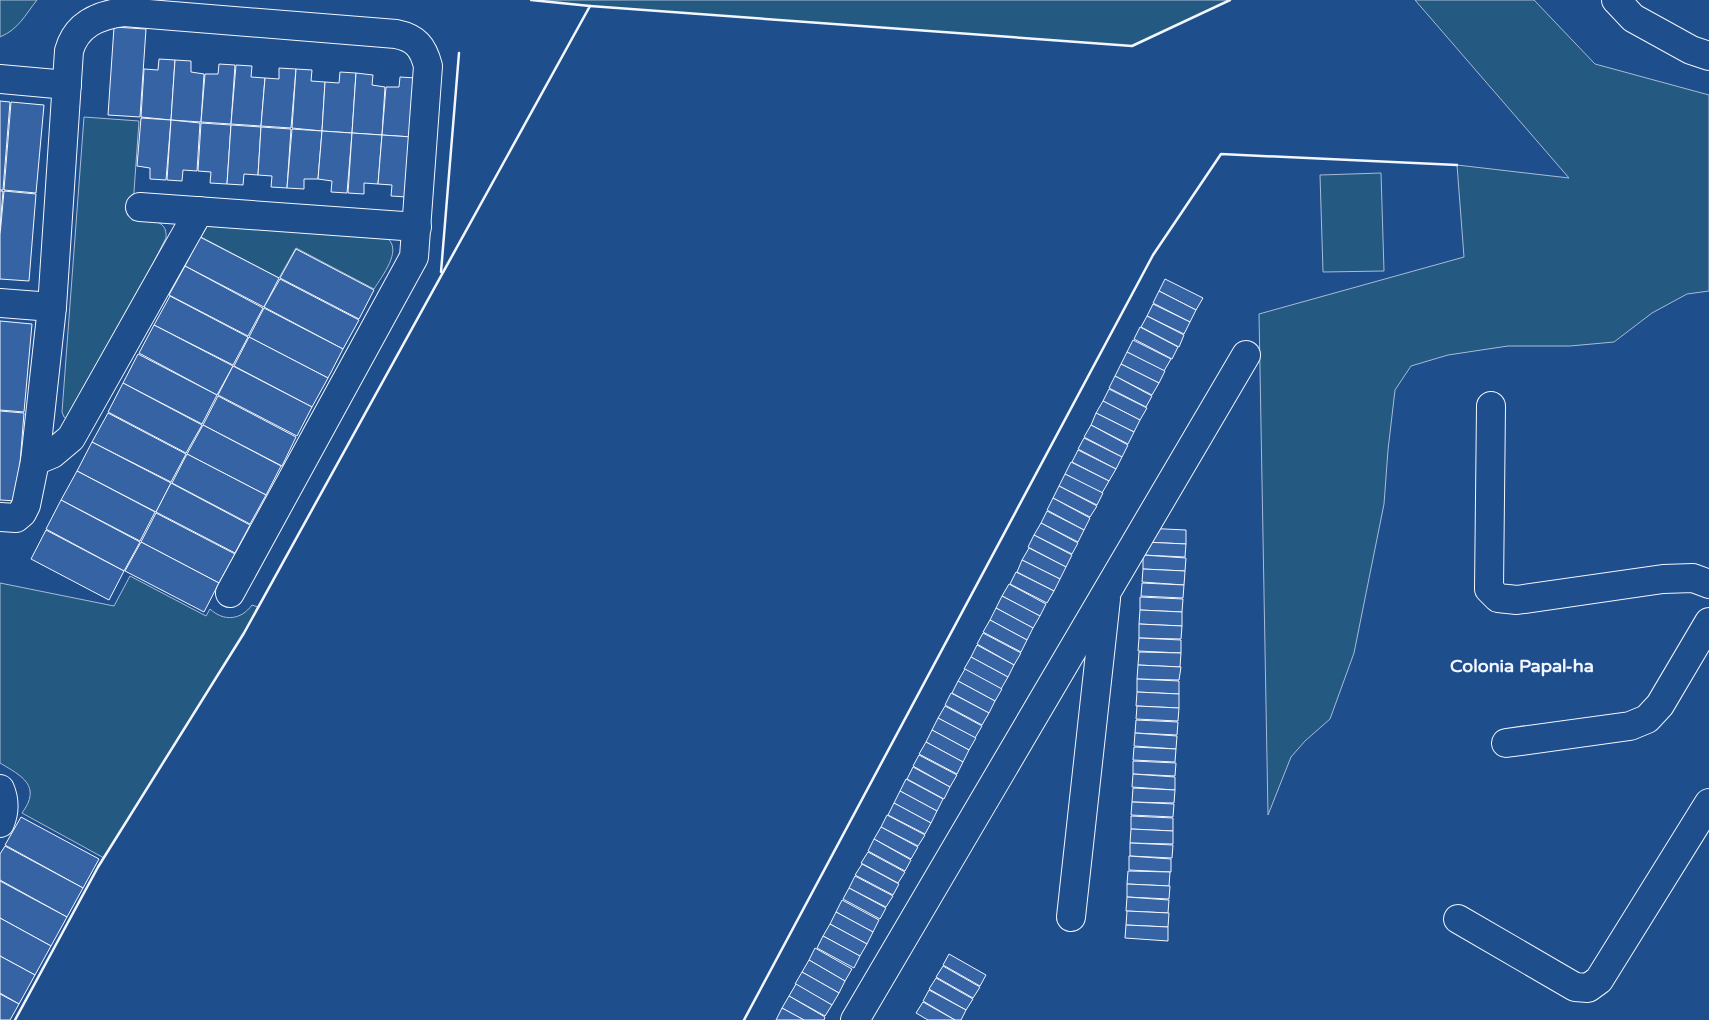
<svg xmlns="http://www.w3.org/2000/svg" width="1709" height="1020" font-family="'Varela Round',sans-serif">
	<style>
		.green { fill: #245a82; stroke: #a8bbd7 }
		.building { fill: #3563a3; stroke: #f2f6ff }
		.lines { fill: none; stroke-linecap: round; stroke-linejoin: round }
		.minor-casing { stroke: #f2f6ff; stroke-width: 30 }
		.minor { stroke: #1f4e8c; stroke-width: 28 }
		.wall { stroke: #f2f6ff; stroke-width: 2.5 }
		.labels { text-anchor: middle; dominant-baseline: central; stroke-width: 4; stroke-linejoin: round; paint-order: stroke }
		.neighbourhood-label { font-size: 18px; font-weight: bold; fill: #f2f6ff; stroke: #1f4e8c }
	</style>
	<rect width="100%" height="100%" fill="#1f4e8c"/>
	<g class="green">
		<path d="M0 0H37C25 15 19 29 0 37Z"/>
		<polygon points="531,0 1230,0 1132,46 590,6"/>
		<polygon points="1415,0 1534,0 1595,64 1709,95 1709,291 1687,294 1652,313 1614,342 1570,346 1508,346 1448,355 1411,366 1395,390 1388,450 1384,504 1354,653 1330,719 1305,741 1291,757 1268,815 1259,314 1464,257 1457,165 1569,178"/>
		<path d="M84 117 139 121 132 220C146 221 168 217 166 238L75 416 67 419 64 417 62 412Z"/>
		<polygon points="1381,173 1384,271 1323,272 1320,175"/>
		<path d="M208 225 388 239C402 251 382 276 374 289L296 248 279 278 201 237Z"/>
		<path d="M130 576 206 616 210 609C224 622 241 620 252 605L258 607 244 633 104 858 22 813C42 786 22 776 0 763V583L114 606Z"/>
	</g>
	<g class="building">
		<polygon points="114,27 146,29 140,117 108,115"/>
		<polygon points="159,59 175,60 171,120 141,117 144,69 158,70"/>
		<polygon points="175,60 191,61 191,72 204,74 201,122 171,120"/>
		<polygon points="219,64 235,65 231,124 201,122 205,74 218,74"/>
		<polygon points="236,65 252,66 251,77 265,78 261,126 231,124"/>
		<polygon points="279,68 296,69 291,128 261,126 265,78 279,79"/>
		<polygon points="296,69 312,70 311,81 325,82 322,131 292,128"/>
		<polygon points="340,72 356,73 352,133 322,131 325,82 339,83"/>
		<polygon points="356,73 373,75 372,85 385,87 382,135 352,133"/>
		<polygon points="400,77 416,78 412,137 382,135 386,87 399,87"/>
		<polygon points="0,101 10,102 3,190 0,190"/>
		<polygon points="11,102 44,105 36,193 4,190"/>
		<polygon points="141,118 171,120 166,180 150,179 150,168 137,166"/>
		<polygon points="171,120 200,123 197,171 183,170 182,181 167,180"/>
		<polygon points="201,123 231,125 227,184 210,183 211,172 198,171"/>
		<polygon points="231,125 261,127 258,175 244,174 243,185 227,184"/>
		<polygon points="261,127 291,129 287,188 271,187 272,176 258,175"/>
		<polygon points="292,129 322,131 318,179 304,179 304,189 287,188"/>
		<polygon points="322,131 352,133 347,193 331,192 332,181 318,179"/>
		<polygon points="352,133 382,135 378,184 364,183 364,194 348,193"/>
		<polygon points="382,135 412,137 407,197 391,196 392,185 378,184"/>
		<polygon points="0,191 3,191 0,229"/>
		<polygon points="4,191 36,194 29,281 0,279 0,235"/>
		<polygon points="200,237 279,278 264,307 185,266"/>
		<polygon points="296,249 374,290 359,319 280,278"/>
		<polygon points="185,266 263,308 248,336 169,295"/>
		<polygon points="280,279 359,320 343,349 264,307"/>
		<polygon points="1165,279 1203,298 1196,310 1159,291"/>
		<polygon points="1159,291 1196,310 1190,322 1153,303"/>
		<polygon points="170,296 248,337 233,365 154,325"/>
		<polygon points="1153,304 1190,322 1184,334 1147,316"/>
		<polygon points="264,308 343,349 328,378 249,337"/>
		<polygon points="1147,316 1184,335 1179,347 1141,327"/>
		<polygon points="0,321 32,324 24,412 0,410"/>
		<polygon points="154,325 233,366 217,395 139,353"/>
		<polygon points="1140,327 1178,347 1172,359 1134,339"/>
		<polygon points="249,337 328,378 312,407 234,366"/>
		<polygon points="1133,340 1171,359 1164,371 1127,352"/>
		<polygon points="1127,352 1165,371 1159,383 1121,364"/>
		<polygon points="138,354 217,395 202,424 123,383"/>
		<polygon points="1121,364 1159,383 1152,395 1115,376"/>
		<polygon points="233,366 312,407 297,436 218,395"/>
		<polygon points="1115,376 1152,396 1146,407 1109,388"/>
		<polygon points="123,383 202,425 186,453 108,412"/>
		<polygon points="1109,389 1147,408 1140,420 1103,401"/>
		<polygon points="218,396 296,437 282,466 203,425"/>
		<polygon points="1103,401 1140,420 1134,432 1096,413"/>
		<polygon points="0,411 24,413 17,501 0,500"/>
		<polygon points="108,413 186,454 171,482 92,442"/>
		<polygon points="1096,413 1134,432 1128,444 1091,425"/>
		<polygon points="203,425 281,466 266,495 187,454"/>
		<polygon points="1091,425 1128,445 1122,457 1084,437"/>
		<polygon points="1084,438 1122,457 1116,469 1078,449"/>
		<polygon points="92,442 171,483 156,512 77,471"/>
		<polygon points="1078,450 1116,469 1109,481 1072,462"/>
		<polygon points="187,454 266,495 250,524 172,483"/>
		<polygon points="1071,462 1109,481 1102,493 1065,474"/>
		<polygon points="77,471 155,512 140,541 61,500"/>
		<polygon points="1065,474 1103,493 1097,505 1059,486"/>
		<polygon points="171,483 250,525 235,553 156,512"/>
		<polygon points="1059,486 1097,506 1090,517 1053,498"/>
		<polygon points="1053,498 1090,518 1084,530 1047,510"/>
		<polygon points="61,500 140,542 124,571 46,529"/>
		<polygon points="1047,511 1084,530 1078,542 1041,523"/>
		<polygon points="156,513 235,554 219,583 141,542"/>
		<polygon points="1041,523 1078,543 1072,554 1034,535"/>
		<polygon points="1144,528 1186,530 1186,544 1144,542"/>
		<polygon points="46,530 124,571 109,600 31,559"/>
		<polygon points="1034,535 1072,555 1066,567 1028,547"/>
		<polygon points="141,542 219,583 204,612 125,571"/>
		<polygon points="1144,542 1186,544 1185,557 1143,555"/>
		<polygon points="1029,548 1066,567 1060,579 1022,560"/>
		<polygon points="1143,555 1186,558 1185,571 1143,569"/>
		<polygon points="1022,560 1060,579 1054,591 1017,572"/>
		<polygon points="1143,569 1185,571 1184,585 1142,582"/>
		<polygon points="1016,572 1054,591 1047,603 1010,584"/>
		<polygon points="1142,583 1184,585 1183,598 1141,596"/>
		<polygon points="1009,584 1046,604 1040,616 1002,596"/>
		<polygon points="1002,596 1040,616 1033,628 996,608"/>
		<polygon points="1140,597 1183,599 1182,612 1140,610"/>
		<polygon points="996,608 1033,628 1027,640 990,620"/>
		<polygon points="1140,610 1182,612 1182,626 1139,624"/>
		<polygon points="990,620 1027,640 1021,652 983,632"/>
		<polygon points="1139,624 1182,626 1181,639 1139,638"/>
		<polygon points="983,633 1021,653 1014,665 977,644"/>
		<polygon points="1139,638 1181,640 1181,653 1138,651"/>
		<polygon points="977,645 1014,665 1008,677 971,657"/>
		<polygon points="1139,652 1181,653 1180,667 1138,665"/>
		<polygon points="971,657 1008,677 1001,689 964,669"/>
		<polygon points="1138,665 1181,667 1179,680 1137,679"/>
		<polygon points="965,669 1002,689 995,701 958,681"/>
		<polygon points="1137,679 1179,681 1179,694 1137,692"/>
		<polygon points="958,681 995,701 989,713 952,693"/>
		<polygon points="1137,692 1179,694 1179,708 1136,706"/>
		<polygon points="951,693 989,713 982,725 945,705"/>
		<polygon points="945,706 982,726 975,738 938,718"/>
		<polygon points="1137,706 1179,708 1178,721 1136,719"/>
		<polygon points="938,718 976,738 969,750 932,730"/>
		<polygon points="1136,720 1178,722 1177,735 1135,733"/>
		<polygon points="932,730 969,750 963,762 926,742"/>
		<polygon points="1135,733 1177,736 1176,749 1134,746"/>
		<polygon points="926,742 963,762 957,774 919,754"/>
		<polygon points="1134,747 1176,749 1175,762 1133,760"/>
		<polygon points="919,755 957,775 950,787 913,766"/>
		<polygon points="1133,761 1176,763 1175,776 1133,774"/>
		<polygon points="913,767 950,787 944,799 907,779"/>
		<polygon points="1133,774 1175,777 1175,790 1132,787"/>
		<polygon points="906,779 943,799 937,811 900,791"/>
		<polygon points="1133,788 1175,790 1174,803 1132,802"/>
		<polygon points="900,791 937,811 931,823 894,803"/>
		<polygon points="1132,802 1174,804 1173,817 1131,815"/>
		<polygon points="894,803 931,823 925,834 888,815"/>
		<polygon points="887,815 925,835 918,846 881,827"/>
		<polygon points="1131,816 1173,818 1173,831 1131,829"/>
		<polygon points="21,817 99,859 83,888 5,845"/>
		<polygon points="881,827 918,847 911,859 874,839"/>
		<polygon points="1131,829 1173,831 1173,844 1130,843"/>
		<polygon points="874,839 911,860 905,871 868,851"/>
		<polygon points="1130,843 1173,845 1172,858 1130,856"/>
		<polygon points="5,846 83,888 67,917 0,880 0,854"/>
		<polygon points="868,852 905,872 898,883 861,863"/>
		<polygon points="1129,856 1171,859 1171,872 1129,870"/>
		<polygon points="862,864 899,884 893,895 855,875"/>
		<polygon points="1128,871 1170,872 1169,886 1127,884"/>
		<polygon points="855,876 893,896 886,907 849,888"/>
		<polygon points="0,881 67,917 51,946 0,918"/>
		<polygon points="1127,884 1170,886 1169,899 1127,897"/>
		<polygon points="849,888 886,908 880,919 843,899"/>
		<polygon points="1127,897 1169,900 1168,913 1126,911"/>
		<polygon points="842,900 879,920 873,932 836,912"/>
		<polygon points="1127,911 1169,913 1168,927 1126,925"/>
		<polygon points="836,912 873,932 867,944 830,924"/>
		<polygon points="0,918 51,946 35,975 0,956"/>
		<polygon points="830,924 867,944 860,956 823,936"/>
		<polygon points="1126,925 1168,927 1168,941 1125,938"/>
		<polygon points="823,936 860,956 854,968 817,948"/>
		<polygon points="815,948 852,969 845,981 809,960"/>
		<polygon points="949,954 986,975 980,986 943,965"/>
		<polygon points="0,956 35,975 19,1004 0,993"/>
		<polygon points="809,960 845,981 839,993 802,972"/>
		<polygon points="943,966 980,987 973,998 936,977"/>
		<polygon points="802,972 839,993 832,1005 795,984"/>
		<polygon points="936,978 973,999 966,1010 929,989"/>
		<polygon points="796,984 832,1005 825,1016 789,996"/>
		<polygon points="929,990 966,1010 961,1020 955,1020 923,1001"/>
		<polygon points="0,994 19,1004 10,1020 0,1020"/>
		<polygon points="789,996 825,1017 824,1020 804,1020 782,1008"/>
		<polygon points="923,1002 955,1020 928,1020 916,1013"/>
		<polygon points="782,1008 804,1020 776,1020"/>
	</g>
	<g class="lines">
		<g class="minor-casing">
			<g id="minor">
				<polyline points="1616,0 1633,18 1691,50 1709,56"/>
				<polyline points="0,79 67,85"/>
				<polyline points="140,207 417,227"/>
				<polyline points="0,303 52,307"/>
				<polyline points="1491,406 1489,589 1498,598 1517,600 1663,579 1693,578 1709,584"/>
				<polyline points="35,461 52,454 71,438 199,211"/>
				<path d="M0 517 16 518 22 513 26 505 35 461 52 307 69 51C76 25 98 15 124 12L396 34C416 38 423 47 428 66L414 257 230 593"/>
				<polyline points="1506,743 1630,726 1647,719 1660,705 1709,622"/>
				<path d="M0 789C5 801 5 811 0 823"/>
				<polyline points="1071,917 1106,599"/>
				<polyline points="1458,919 1575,987 1588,988 1599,980 1709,803"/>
				<polyline points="855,1020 1246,355"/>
			</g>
		</g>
		<use href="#minor" class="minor"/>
		<g class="wall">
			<polyline points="590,6 1132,46 1230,0"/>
			<polyline points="441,272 459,53"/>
			<polyline points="15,1020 98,867 244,633 590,6 531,0"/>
			<polyline points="744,1020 1153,255 1221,154 1457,165"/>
		</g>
	</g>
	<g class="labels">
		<g class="neighbourhood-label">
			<text x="1522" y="666">Colonia Papal-ha</text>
		</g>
	</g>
</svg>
